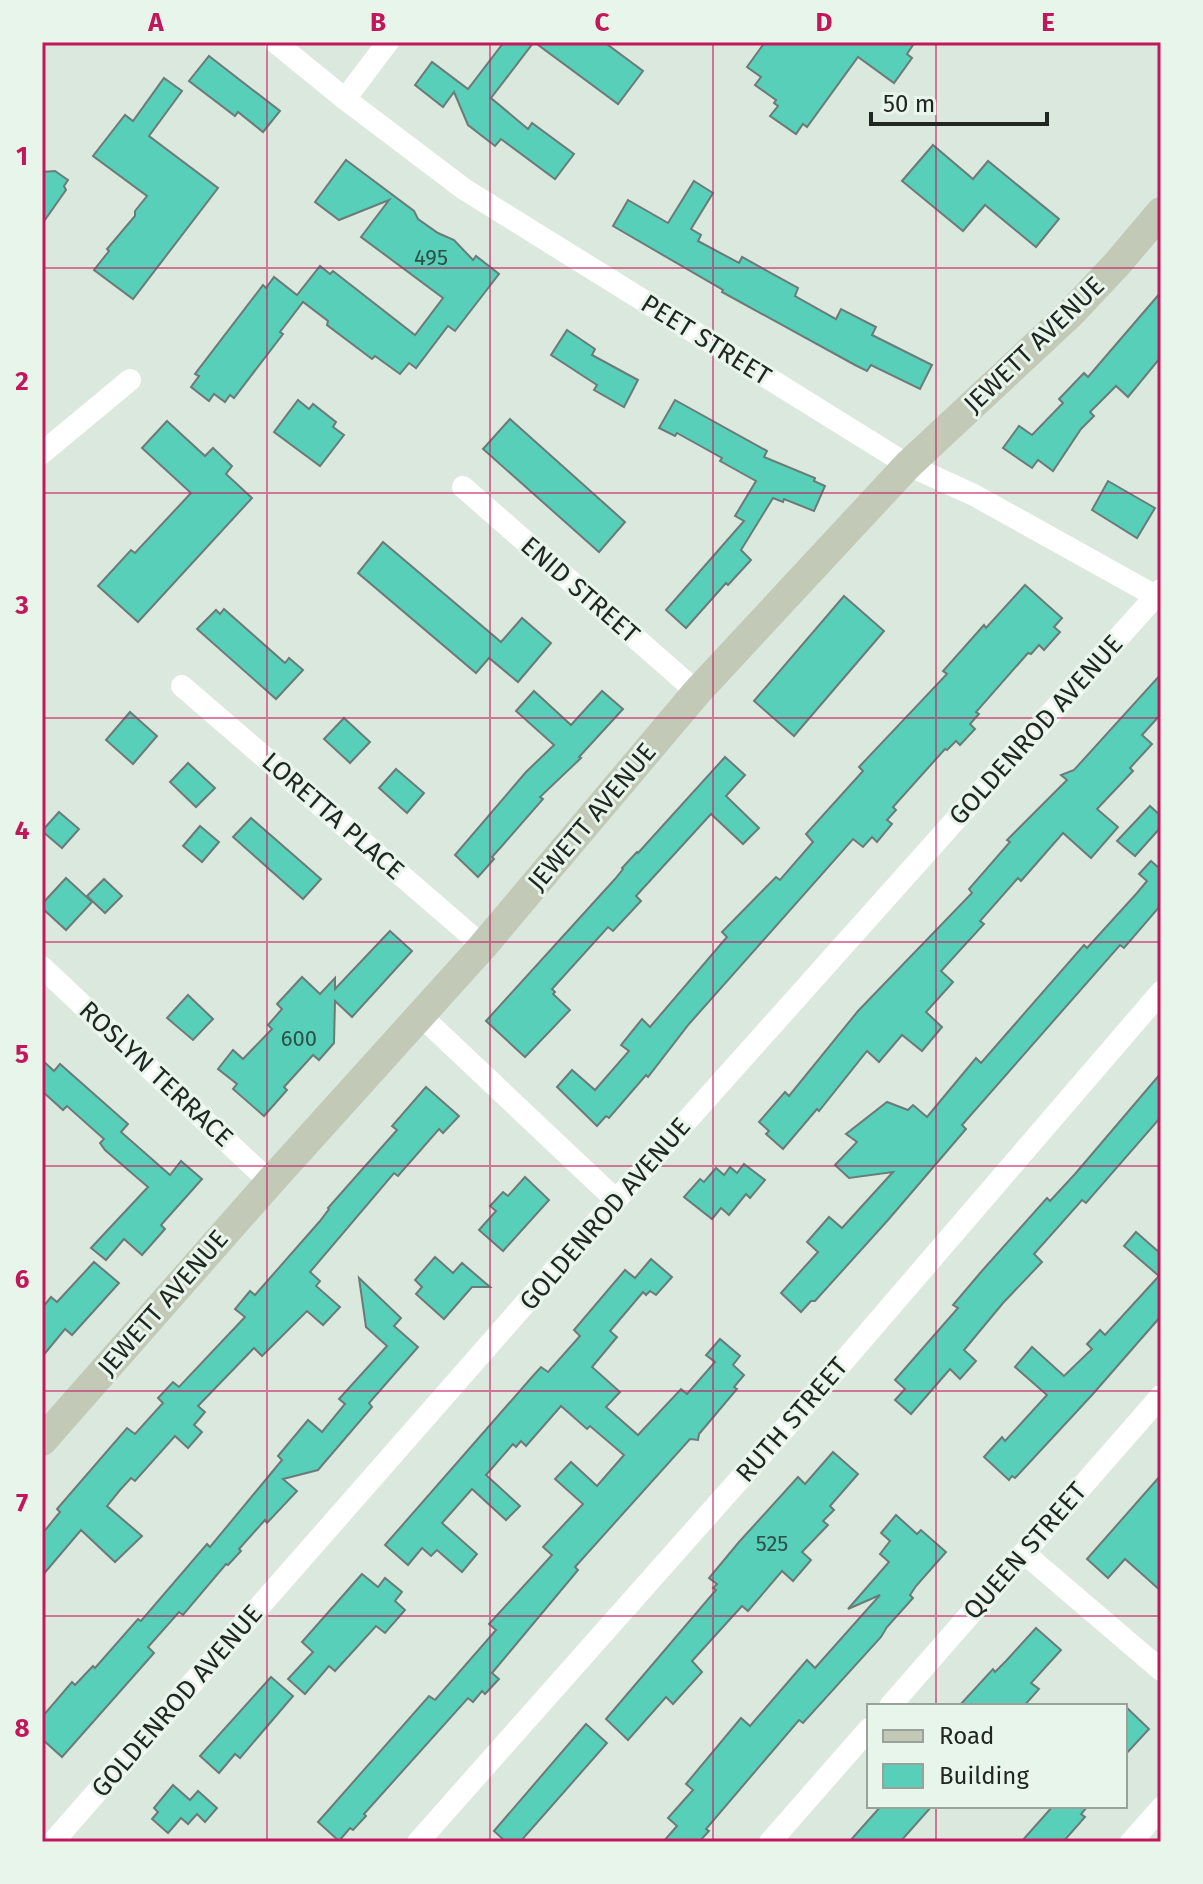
<svg xmlns="http://www.w3.org/2000/svg" width="1203" height="1884" font-family="'Fira Sans',sans-serif">
	<style>
		.building { fill: #57cfb9; stroke: #6b7b77; stroke-width: 2 }
		.lines { fill: none; stroke-linecap: round; stroke-linejoin: round }
		.minor { stroke: #fff; stroke-width: 22 }
		.secondary { stroke: #c2cab7; stroke-width: 30 }
		.grid { fill: none; stroke: #c2185b; stroke-width: 2; stroke-opacity: 0.55 }
		.labels { text-anchor: middle; dominant-baseline: central; stroke-width: 6; stroke-linejoin: round; paint-order: stroke }
		.number-label { font-size: 22px; fill: #2e5048 }
		.street-label { font-size: 26px; fill: #212623; stroke: #e8f5eb }
		.neatline { fill: none; stroke: #c2185b; stroke-width: 3 }
		.grid-label { font-size: 26px; text-anchor: middle; font-weight: bold; fill: #c2185b }
	</style>
	<rect width="100%" height="100%" fill="#dbe8de"/>
	<g class="building">
		<polygon points="504,42 604,42 643,71 618,104 534,42 491,98 528,129 532,123 574,154 555,179 501,139 495,146 468,125 454,92 443,107 415,85 432,62 468,89"/>
		<polygon points="765,42 915,42 907,54 912,58 894,83 858,57 807,127 803,124 796,134 770,116 778,106 774,103 776,100 755,85 761,77 747,67"/>
		<polygon points="209,56 280,111 263,132 238,112 235,116 189,81"/>
		<polygon points="164,78 182,91 149,136 218,188 133,299 94,270 109,251 107,249 135,216 135,211 147,196 93,156 125,115 133,121"/>
		<polygon points="933,145 973,179 988,161 1059,219 1036,247 985,205 963,231 902,181"/>
		<polygon points="346,160 414,211 418,219 438,233 454,240 473,260 476,256 499,274 455,331 448,326 416,368 409,363 400,374 375,356 372,359 327,325 328,321 303,302 280,332 283,334 234,398 230,395 225,402 214,394 209,401 191,387 199,376 195,374 263,285 266,288 274,277 297,295 320,266 330,274 333,271 415,335 443,298 361,237 389,200 339,220 315,202"/>
		<polygon points="55,171 68,180 64,186 66,190 42,224 42,172"/>
		<polygon points="694,181 713,193 691,229 701,235 698,241 739,263 742,257 798,288 795,296 836,319 841,309 876,327 872,335 932,365 920,389 871,365 867,371 855,365 722,292 723,290 613,226 628,200 668,223"/>
		<polygon points="1161,292 1161,357 1128,397 1116,386 1090,412 1094,416 1081,429 1053,471 1038,460 1032,468 1003,448 1019,426 1032,435 1063,403 1059,399 1084,373 1088,377"/>
		<polygon points="567,330 595,349 592,355 638,380 624,407 594,390 597,385 551,355"/>
		<polygon points="298,400 309,409 313,404 336,422 333,427 344,435 320,466 274,432"/>
		<polygon points="675,400 767,451 764,457 815,478 814,481 825,486 814,511 784,499 783,502 773,498 741,550 751,560 728,585 726,583 686,628 666,610 744,521 735,516 756,481 720,461 722,458 677,433 675,436 659,428"/>
		<polygon points="510,419 625,522 599,552 483,449"/>
		<polygon points="167,421 205,456 213,448 232,466 226,474 252,498 138,622 98,586 131,550 135,553 191,493 142,448"/>
		<polygon points="1108,481 1155,508 1137,538 1092,510"/>
		<polygon points="383,542 501,642 522,618 551,643 518,682 489,658 476,673 358,573"/>
		<polygon points="1025,585 1062,618 1054,627 1060,632 1044,650 1039,645 1031,654 1028,653 976,712 979,714 970,724 975,729 960,745 956,741 947,750 945,749 893,807 896,810 887,820 892,824 877,842 872,837 863,847 853,839 689,1024 648,1077 646,1075 609,1118 606,1116 597,1126 557,1087 572,1070 595,1090 629,1051 621,1045 642,1019 650,1027 727,937 722,932 776,877 780,880 813,842 806,834 863,771 859,767 947,674 943,671 984,625 986,628"/>
		<polygon points="844,596 884,631 794,736 754,701"/>
		<polygon points="224,609 285,663 289,658 303,670 276,699 197,629 216,610 220,614"/>
		<polygon points="1161,674 1161,714 1142,735 1152,744 1130,768 1133,771 1097,809 1118,827 1091,858 1063,833 1021,881 1018,878 980,921 984,924 941,971 953,982 926,1012 942,1027 922,1051 902,1035 879,1062 867,1051 819,1111 817,1109 783,1149 766,1134 769,1131 759,1122 785,1092 789,1096 858,1011 972,893 969,889 1010,842 1007,840 1067,780 1061,775 1074,770"/>
		<polygon points="534,691 571,725 602,691 623,709 579,757 581,758 540,797 543,799 501,847 492,857 494,859 478,877 455,855 526,772 554,745 516,711"/>
		<polygon points="130,712 157,736 133,764 106,740"/>
		<polygon points="344,718 370,742 350,763 324,739"/>
		<polygon points="725,757 745,775 726,796 759,828 743,844 711,814 636,896 641,901 613,931 608,927 552,989 555,992 553,994 570,1010 525,1057 486,1021 615,879 623,869 622,868 637,852 638,853"/>
		<polygon points="188,763 215,788 196,807 170,782"/>
		<polygon points="396,769 424,793 407,813 379,788"/>
		<polygon points="1150,806 1161,816 1161,827 1135,856 1117,841"/>
		<polygon points="59,812 79,829 62,848 42,831"/>
		<polygon points="251,818 321,879 303,899 233,837"/>
		<polygon points="200,826 219,842 202,862 183,846"/>
		<polygon points="1151,861 1159,868 1161,866 1161,905 1124,948 1120,945 962,1125 966,1129 888,1220 815,1301 811,1301 801,1312 781,1293 818,1252 807,1242 829,1217 842,1228 893,1172 849,1178 835,1165 857,1142 846,1134 887,1102 908,1110 913,1105 927,1117 976,1058 981,1063 1084,945 1087,948 1137,893 1147,881 1139,874"/>
		<polygon points="66,878 92,902 66,930 42,908 42,904"/>
		<polygon points="104,879 122,896 105,913 87,896"/>
		<polygon points="390,931 412,951 352,1017 335,1001 334,1043 319,1060 313,1055 284,1087 287,1090 264,1116 233,1089 237,1084 218,1069 233,1050 243,1059 272,1029 268,1025 282,1009 277,1004 302,977 320,994 335,978 335,989"/>
		<polygon points="188,995 213,1019 193,1040 167,1018"/>
		<polygon points="42,1060 54,1071 60,1064 103,1102 128,1124 121,1132 170,1175 181,1161 202,1179 161,1225 165,1229 142,1255 124,1239 106,1260 91,1248 148,1187 105,1150 100,1143 104,1139 67,1106 63,1110 42,1091"/>
		<polygon points="1161,1073 1161,1117 1086,1203 1082,1200 1034,1254 1042,1262 1003,1303 964,1350 976,1361 960,1379 950,1369 911,1414 895,1400 905,1389 895,1380 958,1308 953,1305 981,1272 1047,1198 1050,1201 1075,1174"/>
		<polygon points="426,1087 459,1116 443,1133 439,1129 398,1176 394,1173 310,1272 320,1281 316,1286 340,1307 323,1325 307,1311 262,1356 254,1348 198,1406 205,1412 194,1425 202,1432 188,1448 175,1436 135,1481 131,1478 120,1490 107,1506 142,1536 115,1562 81,1530 42,1576 42,1534 60,1512 57,1509 127,1428 135,1434 163,1403 158,1398 173,1382 179,1387 245,1317 235,1309 250,1291 255,1295 320,1221 329,1209 328,1208 397,1130 392,1126"/>
		<polygon points="744,1164 765,1180 750,1198 746,1194 729,1215 721,1208 712,1219 684,1197 700,1179 704,1182 716,1168 724,1175 730,1167 737,1173"/>
		<polygon points="525,1177 549,1200 503,1251 479,1230 496,1211 490,1206 503,1192 508,1196"/>
		<polygon points="1136,1232 1161,1254 1161,1316 1092,1395 1015,1478 1012,1476 1009,1480 984,1457 1002,1437 1005,1441 1047,1395 1015,1367 1032,1347 1064,1376 1092,1349 1087,1344 1100,1330 1105,1335 1159,1276 1124,1246"/>
		<polygon points="435,1257 453,1273 462,1263 490,1287 472,1287 444,1319 416,1294 422,1287 415,1280"/>
		<polygon points="651,1259 672,1277 656,1295 650,1291 646,1295 643,1292 610,1331 617,1337 592,1367 620,1392 606,1407 638,1435 681,1389 687,1394 715,1362 706,1355 720,1339 740,1356 733,1365 744,1375 734,1387 737,1389 699,1434 698,1440 690,1439 575,1567 578,1570 492,1673 499,1679 485,1694 482,1691 473,1702 468,1698 364,1814 366,1816 353,1830 350,1828 339,1841 318,1822 429,1696 435,1700 496,1630 489,1624 552,1555 543,1547 583,1504 555,1479 571,1462 597,1486 624,1455 590,1426 587,1429 561,1406 526,1446 521,1441 516,1447 513,1444 486,1475 520,1506 506,1520 472,1489 442,1523 477,1554 462,1572 437,1550 431,1556 422,1548 408,1565 385,1545 532,1377 541,1367 548,1372 580,1336 574,1330 625,1270 635,1278"/>
		<polygon points="94,1262 119,1283 72,1335 65,1329 42,1357 42,1308 51,1297 57,1302"/>
		<polygon points="359,1278 401,1318 394,1326 418,1347 369,1403 372,1407 318,1470 283,1479 297,1491 267,1523 265,1520 239,1549 241,1551 228,1565 226,1564 183,1615 179,1612 148,1647 154,1653 62,1757 42,1739 42,1717 72,1682 75,1685 93,1666 95,1668 138,1619 141,1621 207,1544 210,1547 282,1460 278,1456 308,1420 322,1432 345,1404 339,1399 387,1346 366,1327"/>
		<polygon points="833,1452 858,1474 830,1506 834,1510 823,1521 828,1525 802,1552 811,1560 793,1581 782,1571 748,1611 742,1606 692,1661 702,1672 673,1704 666,1697 628,1740 606,1719 716,1590 713,1588 717,1584 709,1578 739,1542 798,1477 805,1484"/>
		<polygon points="1161,1475 1161,1591 1125,1559 1108,1578 1087,1559"/>
		<polygon points="896,1515 917,1534 921,1530 946,1552 916,1586 910,1595 913,1598 887,1627 881,1637 803,1723 799,1720 706,1829 709,1831 699,1842 663,1842 677,1826 668,1818 693,1790 686,1784 741,1718 750,1726 807,1660 815,1668 880,1595 848,1609 889,1562 880,1554 890,1541 881,1533"/>
		<polygon points="362,1574 378,1587 385,1578 402,1592 395,1601 405,1610 385,1633 376,1626 335,1671 329,1666 305,1694 288,1679 313,1652 302,1642"/>
		<polygon points="1036,1628 1061,1650 1031,1683 1039,1689 1024,1706 959,1706 993,1669 995,1672 1006,1661"/>
		<polygon points="271,1677 293,1696 240,1758 235,1754 219,1773 200,1756"/>
		<polygon points="1125,1706 1149,1729 1125,1755"/>
		<polygon points="586,1724 607,1743 520,1842 506,1842 494,1831"/>
		<polygon points="173,1785 190,1800 198,1791 217,1808 205,1822 197,1814 188,1824 181,1818 168,1833 152,1819 158,1812 154,1808"/>
		<polygon points="881,1806 932,1806 900,1842 849,1842"/>
		<polygon points="1053,1806 1088,1806 1081,1814 1085,1817 1063,1842 1021,1842"/>
	</g>
	<g class="lines">
		<g class="minor">
			<polyline points="275,42 345,99 464,189 546,240 908,465 974,495 1161,599"/>
			<polyline points="345,99 388,42"/>
			<polyline points="42,453 130,380"/>
			<polyline points="463,487 697,692"/>
			<polyline points="182,686 483,946"/>
			<polyline points="42,967 270,1182"/>
			<polyline points="420,1015 616,1200"/>
			<polyline points="1024,1553 1161,1670"/>
			<polyline points="890,1706 1161,1396"/>
			<polyline points="53,1842 616,1200 1161,590"/>
			<polyline points="418,1842 818,1391 1161,992"/>
			<polyline points="770,1842 869,1729"/>
			<polyline points="1131,1842 1161,1808"/>
		</g>
		<polyline class="secondary" points="42,1441 270,1182 483,946 697,692 908,465 1071,313 1117,264 1161,212"/>
	</g>
	<path class="grid" d="M267 42V1842M490 42V1842M713 42V1842M936 42V1706M42 268H1161M42 493H1161M42 718H1161M42 942H1161M42 1166H1161M42 1391H1161M42 1616H1161M936 1806V1842"/>
	<g class="labels">
		<g class="number-label">
			<text x="431" y="257">495</text>
			<text x="299" y="1038">600</text>
			<text x="772" y="1543">525</text>
		</g>
		<g class="street-label">
			<text transform="translate(706 340) rotate(32)">PEET STREET</text>
			<text transform="translate(1034 345) rotate(-44)">JEWETT AVENUE</text>
			<text transform="translate(580 590) rotate(41)">ENID STREET</text>
			<text transform="translate(1036 730) rotate(-48)">GOLDENROD AVENUE</text>
			<text transform="translate(333 816) rotate(41)">LORETTA PLACE</text>
			<text transform="translate(592 817) rotate(-50)">JEWETT AVENUE</text>
			<text transform="translate(156 1074) rotate(43)">ROSLYN TERRACE</text>
			<text transform="translate(605 1214) rotate(-49)">GOLDENROD AVENUE</text>
			<text transform="translate(163 1303) rotate(-49)">JEWETT AVENUE</text>
			<text transform="translate(792 1420) rotate(-49)">RUTH STREET</text>
			<text transform="translate(1025 1551) rotate(-49)">QUEEN STREET</text>
			<text transform="translate(177 1701) rotate(-49)">GOLDENROD AVENUE</text>
		</g>
	</g>
	<rect width="1203" height="1884" fill="none" stroke="#e8f5eb" stroke-width="88"/>
	<rect x="867" y="1704" width="260" height="104" fill="#e8f5eb" stroke="#98a29b" stroke-width="2"/>
	<rect x="883" y="1730" width="40" height="12" fill="#c2cab7" stroke="#98a29b" stroke-width="2"/>
	<text x="939" y="1744" font-size="24" fill="#212623">Road</text>
	<rect x="883" y="1764" width="40" height="24" fill="#57cfb9" stroke="#98a29b" stroke-width="2"/>
	<text x="939" y="1784" font-size="24" fill="#212623">Building</text>
	<path d="M871 112v12h176v-12" fill="none" stroke="#212623" stroke-width="4"/>
	<text x="883" y="112" font-size="24" fill="#212623" stroke="#e8f5eb" stroke-width="6" paint-order="stroke">50 m</text>
	<rect x="44" y="44" width="1115" height="1796" class="neatline"/>
	<g class="grid-label">
		<text x="156" y="31">A</text>
		<text x="378" y="31">B</text>
		<text x="602" y="31">C</text>
		<text x="824" y="31">D</text>
		<text x="1048" y="31">E</text>
		<text x="22" y="165">1</text>
		<text x="22" y="390">2</text>
		<text x="22" y="614">3</text>
		<text x="22" y="839">4</text>
		<text x="22" y="1063">5</text>
		<text x="22" y="1288">6</text>
		<text x="22" y="1512">7</text>
		<text x="22" y="1737">8</text>
	</g>
</svg>
